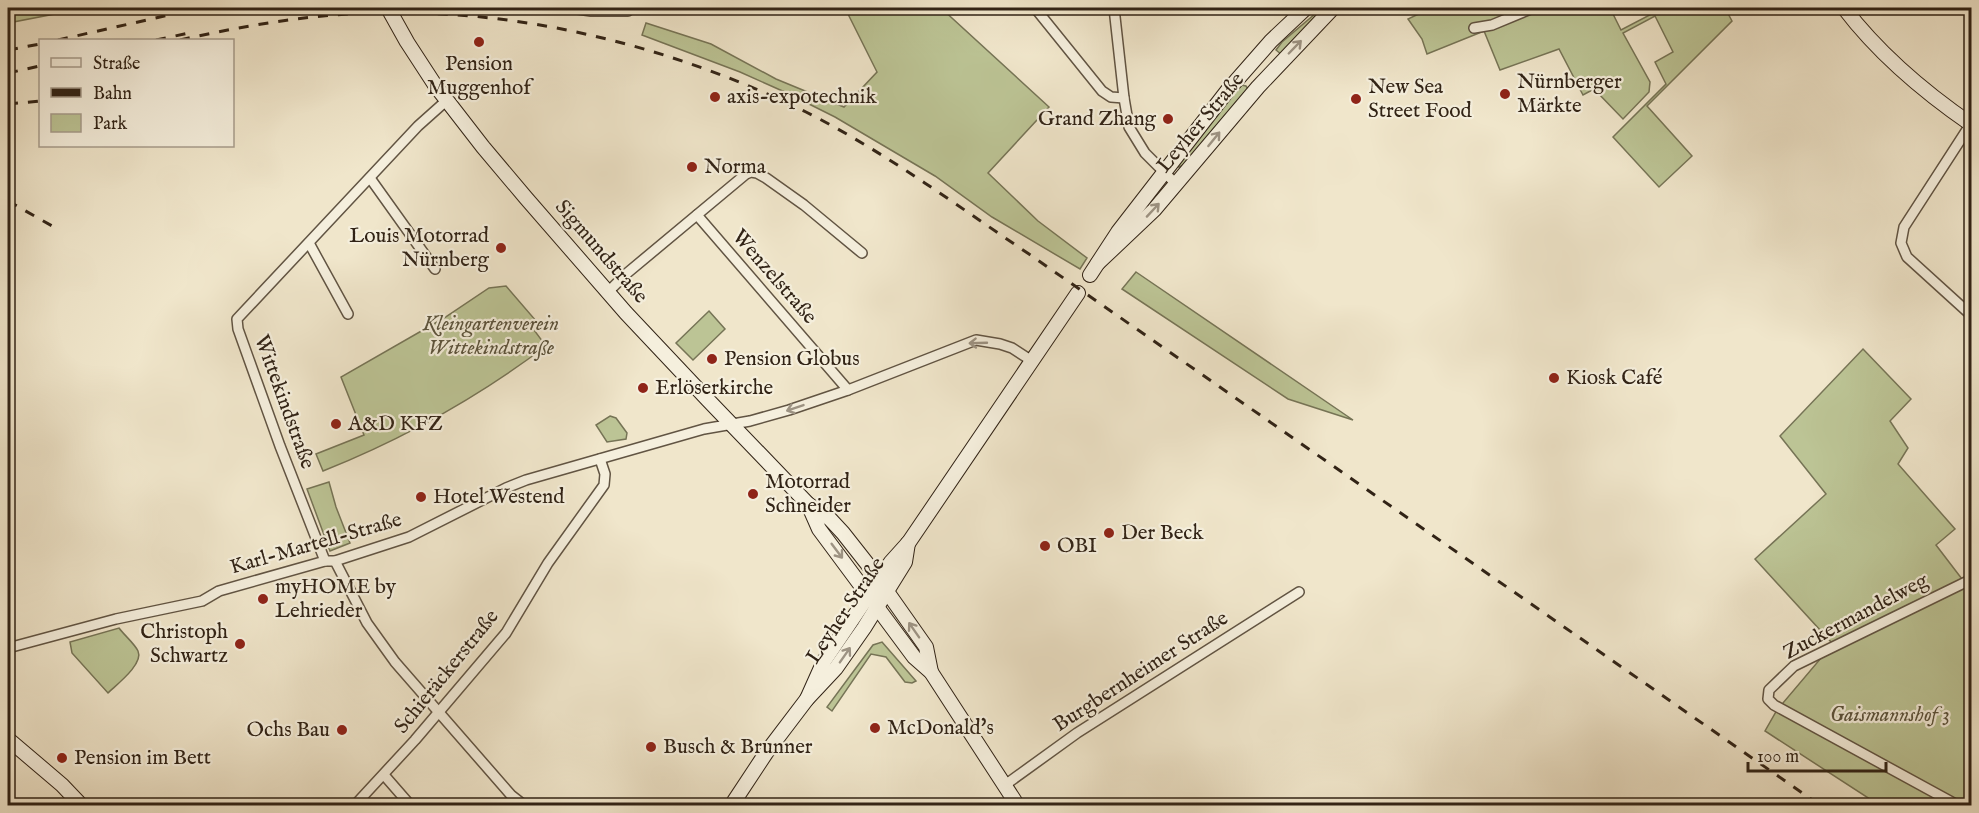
<svg xmlns="http://www.w3.org/2000/svg" width="1979" height="813" font-family="'IM FELL English',serif">
	<style>
		.green { fill: #bcc495; stroke: #767456; stroke-width: 1.5 }
		.lines { fill: none; stroke-linecap: round; stroke-linejoin: round }
		.street-casing { stroke: #615443; stroke-width: 12 }
		.secondary-casing { stroke: #312316; stroke-width: 16 }
		.street { stroke: #f5efdd; stroke-width: 9 }
		.secondary { stroke: #f5efdd; stroke-width: 14 }
		.rail { stroke: #312316; stroke-width: 3; stroke-dasharray: 10 10; stroke-linecap: butt }
		.oneway { stroke: #9d9383 }
		.poi-dot { fill: #8f2418; stroke: #f5efdd; stroke-width: 2 }
		.labels { text-anchor: middle; dominant-baseline: central; stroke-width: 4.5; stroke-linejoin: round; paint-order: stroke }
		.poi-label { font-size: 21px; fill: #312316; stroke: #f5efdd; text-anchor: start }
		.street-label { font-size: 21px; fill: #312316; stroke: #f5efdd }
		.park-label { font-size: 21px; font-style: italic; fill: #5b533c; stroke: #f5efdd }
	</style>
	<rect width="100%" height="100%" fill="#f0e6cb"/>
	<filter id="stains"><feTurbulence type="fractalNoise" baseFrequency=".00333" numOctaves="4"/><feColorMatrix values="0 0 0 0 .2 0 0 0 0 .09 0 0 0 0 .02 0 0 0 .5 -.17"/></filter>
	<radialGradient id="worn" r=".72"><stop offset=".6" stop-color="#630" stop-opacity="0"/><stop offset="1" stop-color="#630" stop-opacity=".3"/></radialGradient>
	<g class="green">
		<polygon points="25,8 86,8 8,23 8,11"/>
		<polygon points="250,8 309,8 252,13"/>
		<polygon points="845,8 941,8 1049,107 988,173 1038,221 1087,258 1080,269 992,217 935,176 835,117 787,93 740,72 642,35 646,23 711,44 776,79 844,107 877,72"/>
		<polygon points="1322,8 1328,8 1282,55 1276,50 1282,42"/>
		<polygon points="1431,8 1610,8 1621,30 1663,8 1725,8 1732,21 1647,106 1692,156 1659,187 1613,137 1666,84 1655,62 1673,52 1655,16 1623,33 1650,82 1649,92 1623,119 1594,89 1583,95 1559,49 1500,70 1484,31 1427,54 1422,39 1408,19"/>
		<polygon points="1241,85 1246,86 1248,89 1188,163 1179,167 1176,167 1176,163"/>
		<polygon points="1136,272 1353,420 1288,399 1122,289"/>
		<path d="M506 286 537 322 531 326 546 346C477 398 403 439 323 471L316 454 364 435 341 377 444 318 489 288Z"/>
		<polygon points="709,311 725,329 693,360 676,343"/>
		<polygon points="1863,349 1911,399 1890,421 1908,448 1898,464 1955,529 1936,545 1962,579 1832,643 1755,559 1826,494 1780,436"/>
		<polygon points="610,416 616,418 627,433 626,439 607,442 596,425"/>
		<polygon points="329,482 336,507 350,543 330,551 307,489"/>
		<polygon points="1971,584 1971,805 1879,805 1765,731 1777,710 1821,658"/>
		<path d="M119 628C124 635 134 643 138 651 144 664 116 685 108 693L72 653 70 642Z"/>
		<polygon points="882,642 916,681 912,683 905,682 886,657 871,654 832,711 827,707 873,645"/>
	</g>
	<g class="lines">
		<g class="street-casing">
			<g id="street">
				<polyline points="571,8 591,11 628,11"/>
				<polyline points="1035,8 1102,91 1111,97 1124,98"/>
				<polyline points="1114,8 1124,98 1129,127 1145,153 1176,184"/>
				<polyline points="1967,8 1972,16"/>
				<polyline points="1474,28 1492,25 1533,8"/>
				<polyline points="1970,125 1904,227 1901,243 1907,257 1972,316"/>
				<polyline points="370,178 435,269"/>
				<polyline points="697,215 848,390"/>
				<polyline points="309,243 348,314"/>
				<polyline points="608,292 626,274 746,174 751,172 757,173 766,178 804,205 862,253"/>
				<polyline points="325,561 280,446 238,329 237,319 418,126 446,101"/>
				<polyline points="335,561 367,623 395,662 511,795 525,806"/>
				<polyline points="8,648 116,619 202,601 219,591 325,561 335,561 409,537 506,488 526,480 704,429 750,421 789,410 848,390 976,340 1000,344 1012,348 1032,361"/>
				<polyline points="384,775 411,806"/>
				<polyline points="1005,785 1077,733 1299,592"/>
				<polyline points="354,806 415,740 506,633 548,563 604,485 605,474 600,459"/>
				<polyline points="1959,806 1774,705 1768,699 1769,690 1794,666 1972,579"/>
			</g>
		</g>
		<g class="secondary-casing">
			<g id="secondary">
				<polyline points="388,8 407,42 435,85 483,147 526,198 626,313 708,400 808,504 830,519 843,533 869,566 926,647 931,672"/>
				<path d="M1844 8C1879 54 1924 92 1972 125"/>
				<polyline points="1098,263 1154,210 1258,87 1333,8"/>
				<polyline points="1090,275 1118,232 1228,90 1271,41 1306,8"/>
				<polyline points="808,504 819,529 914,657 931,672 1018,806"/>
				<polyline points="807,699 824,661 891,562 909,542 1078,293"/>
				<polyline points="8,739 62,785 82,806"/>
				<polyline points="731,806 766,753 807,699 836,668 864,628 905,562 908,543"/>
			</g>
		</g>
		<use href="#street" class="street"/>
		<use href="#secondary" class="secondary"/>
		<g class="rail">
			<polyline points="58,40 200,8"/>
			<polyline points="156,40 189,33"/>
			<path d="M180 40C242 26 306 15 370 13 519 8 672 46 806 112 885 152 956 205 1029 254L1821 806"/>
			<polyline points="8,50 40,44"/>
			<polyline points="8,73 40,66"/>
			<polyline points="8,104 40,101"/>
			<polyline points="8,201 54,227"/>
		</g>
	</g>
	<defs><path id="oneway-shaft" d="M-6 0H5M1.5-3L5.5 0L1.5 3" fill="none" stroke-width="1.6" stroke-linecap="round" stroke-linejoin="round" transform="scale(1.5)"/></defs>
	<g class="oneway">
		<use href="#oneway-shaft" transform="translate(1295 47) rotate(-46)"/>
		<use href="#oneway-shaft" transform="translate(1214 139) rotate(-51)"/>
		<use href="#oneway-shaft" transform="translate(1153 210) rotate(-47)"/>
		<use href="#oneway-shaft" transform="translate(978 343) rotate(178)"/>
		<use href="#oneway-shaft" transform="translate(795 408) rotate(161)"/>
		<use href="#oneway-shaft" transform="translate(837 551) rotate(53)"/>
		<use href="#oneway-shaft" transform="translate(914 630) rotate(-125)"/>
		<use href="#oneway-shaft" transform="translate(845 655) rotate(-55)"/>
	</g>
	<g class="poi-dot">
		<circle cx="479" cy="42" r="6"/>
		<circle cx="1505" cy="94" r="6"/>
		<circle cx="715" cy="97" r="6"/>
		<circle cx="1356" cy="99" r="6"/>
		<circle cx="1168" cy="119" r="6"/>
		<circle cx="692" cy="167" r="6"/>
		<circle cx="501" cy="248" r="6"/>
		<circle cx="712" cy="359" r="6"/>
		<circle cx="1554" cy="378" r="6"/>
		<circle cx="643" cy="388" r="6"/>
		<circle cx="336" cy="424" r="6"/>
		<circle cx="753" cy="494" r="6"/>
		<circle cx="421" cy="497" r="6"/>
		<circle cx="1109" cy="533" r="6"/>
		<circle cx="1045" cy="546" r="6"/>
		<circle cx="263" cy="599" r="6"/>
		<circle cx="240" cy="644" r="6"/>
		<circle cx="875" cy="728" r="6"/>
		<circle cx="342" cy="730" r="6"/>
		<circle cx="651" cy="747" r="6"/>
		<circle cx="62" cy="758" r="6"/>
	</g>
	<g class="labels">
		<g class="poi-label">
			<text x="479" y="64" text-anchor="middle">Pension<tspan x="479" dy="24">Muggenhof</tspan></text>
			<text x="1517" y="82">Nürnberger<tspan x="1517" dy="24">Märkte</tspan></text>
			<text x="1368" y="87">New Sea<tspan x="1368" dy="24">Street Food</tspan></text>
			<text x="727" y="97">axis-expotechnik</text>
			<text x="1156" y="119" text-anchor="end">Grand Zhang</text>
			<text x="704" y="167">Norma</text>
			<text x="489" y="236" text-anchor="end">Louis Motorrad<tspan x="489" dy="24">Nürnberg</tspan></text>
			<text x="724" y="359">Pension Globus</text>
			<text x="1566" y="378">Kiosk Café</text>
			<text x="655" y="388">Erlöserkirche</text>
			<text x="348" y="424">A&amp;D KFZ</text>
			<text x="765" y="482">Motorrad<tspan x="765" dy="24">Schneider</tspan></text>
			<text x="433" y="497">Hotel Westend</text>
			<text x="1121" y="533">Der Beck</text>
			<text x="1057" y="546">OBI</text>
			<text x="275" y="587">myHOME by<tspan x="275" dy="24">Lehrieder</tspan></text>
			<text x="228" y="632" text-anchor="end">Christoph<tspan x="228" dy="24">Schwartz</tspan></text>
			<text x="887" y="728">McDonald's</text>
			<text x="330" y="730" text-anchor="end">Ochs Bau</text>
			<text x="663" y="747">Busch &amp; Brunner</text>
			<text x="74" y="758">Pension im Bett</text>
		</g>
		<g class="street-label">
			<text transform="translate(1201 123) rotate(-50)">Leyher Straße</text>
			<text transform="translate(601 252) rotate(49)">Sigmundstraße</text>
			<text transform="translate(774 277) rotate(49)">Wenzelstraße</text>
			<text transform="translate(284 402) rotate(70)">Wittekindstraße</text>
			<text transform="translate(316 544) rotate(-16)">Karl-Martell-Straße</text>
			<text transform="translate(846 611) rotate(-56)">Leyher Straße</text>
			<text transform="translate(1856 617) rotate(-28)">Zuckermandelweg</text>
			<text transform="translate(447 672) rotate(-51)">Schieräckerstraße</text>
			<text transform="translate(1141 672) rotate(-33)">Burgbernheimer Straße</text>
		</g>
		<g class="park-label">
			<text x="491" y="324">Kleingartenverein<tspan x="491" dy="24">Wittekindstraße</tspan></text>
			<text x="1890" y="715">Gaismannshof 3</text>
		</g>
	</g>
	<rect width="1979" height="813" fill="none" stroke="#f0e6cb" stroke-width="30"/>
	<rect x="9" y="9" width="1961" height="795" fill="none" stroke="#312316" stroke-width="3"/>
	<rect x="15" y="15" width="1949" height="783" fill="none" stroke="#312316" stroke-width="1.5"/>
	<rect x="39" y="39" width="195" height="108" fill="#f5efdd" stroke="#a79d8d" stroke-width="1.5"/>
	<rect x="51" y="58" width="30" height="9" fill="#f5efdd" stroke="#a79d8d" stroke-width="1.5"/>
	<text x="93" y="69" font-size="18" fill="#312316">Straße</text>
	<rect x="51" y="88" width="30" height="9" fill="#312316" stroke="#a79d8d" stroke-width="1.5"/>
	<text x="93" y="99" font-size="18" fill="#312316">Bahn</text>
	<rect x="51" y="114" width="30" height="18" fill="#bcc495" stroke="#a79d8d" stroke-width="1.5"/>
	<text x="93" y="129" font-size="18" fill="#312316">Park</text>
	<path d="M1748 762v9h138v-9" fill="none" stroke="#312316" stroke-width="3"/>
	<text x="1757" y="762" font-size="18" fill="#312316" stroke="#f5efdd" stroke-width="4.5" paint-order="stroke">100 m</text>
	<rect width="100%" height="100%" filter="url(#stains)"/>
	<rect width="100%" height="100%" fill="url(#worn)"/>
</svg>
